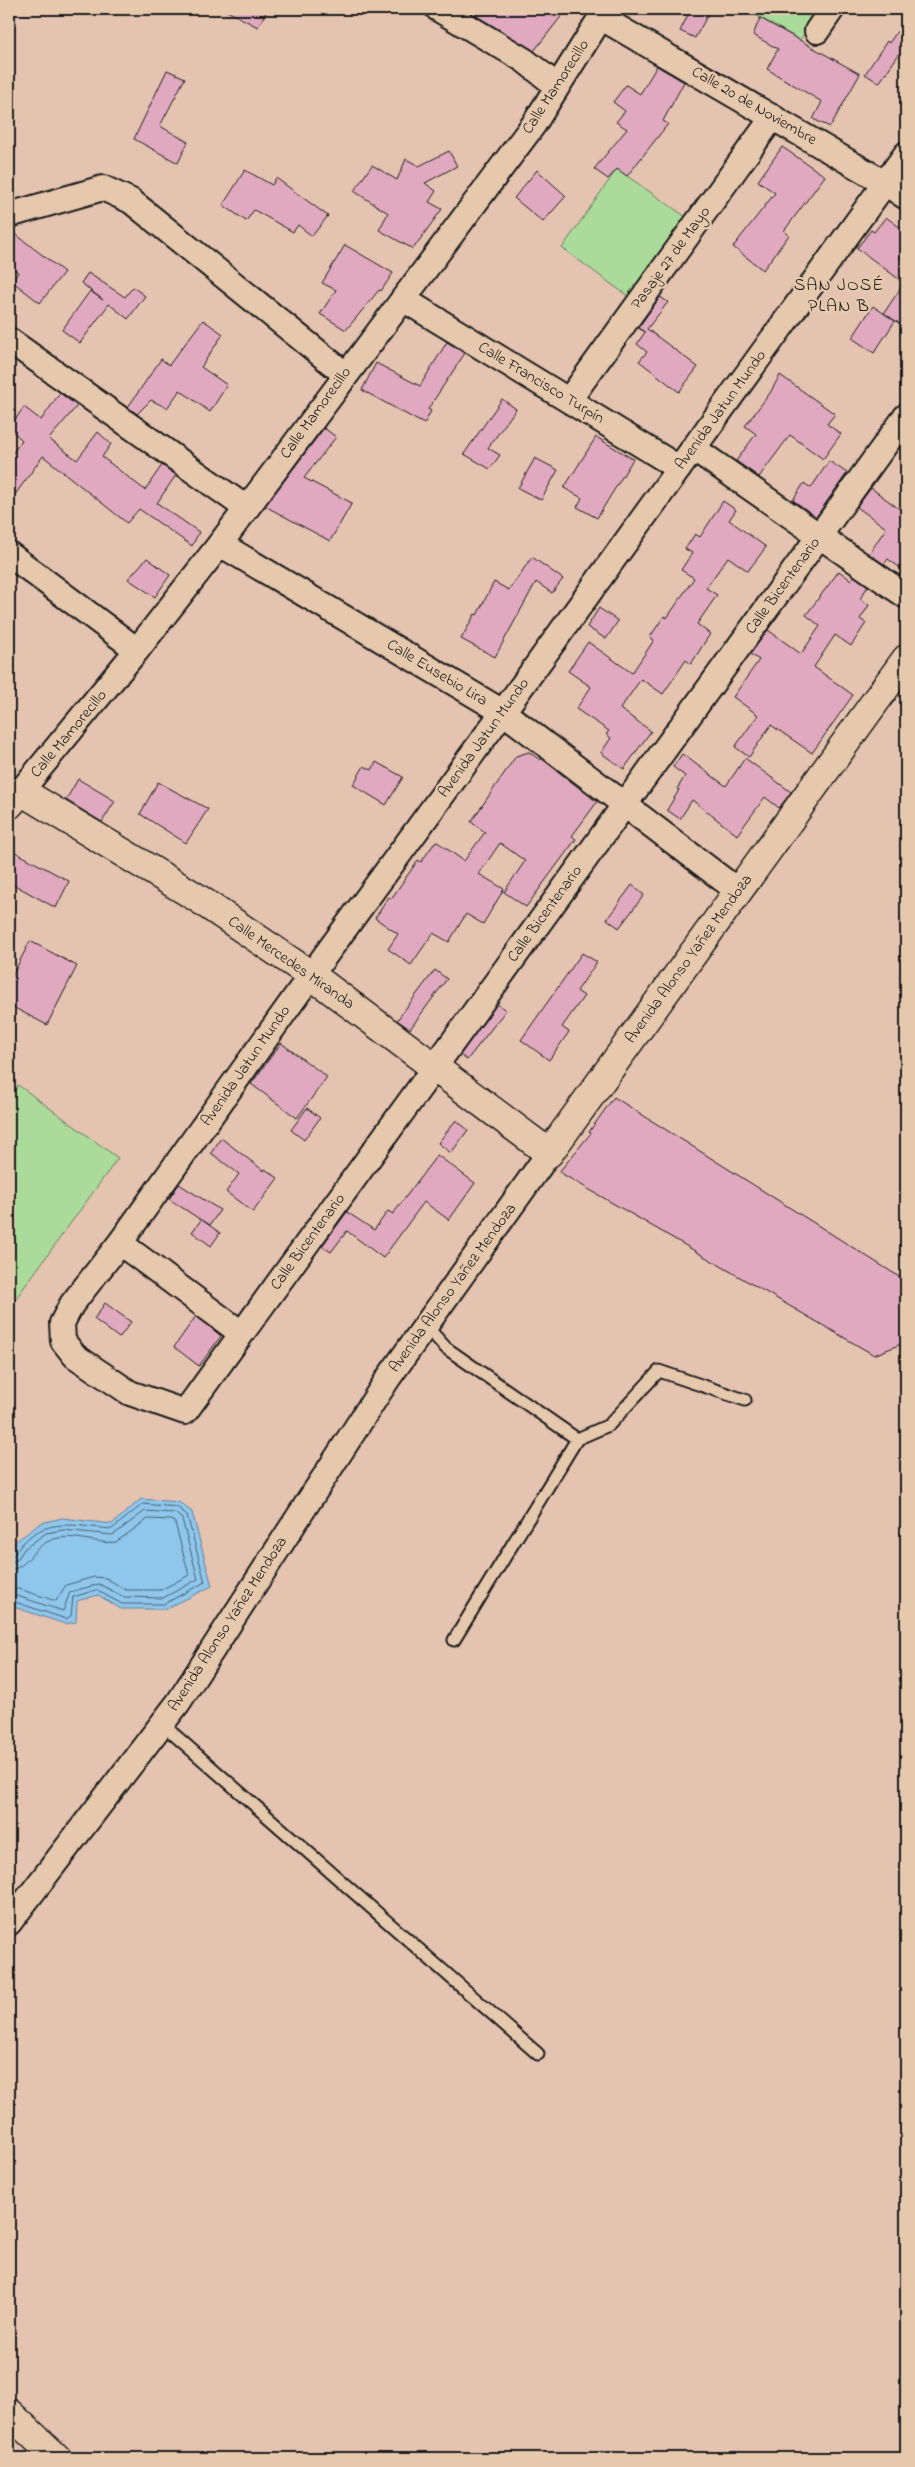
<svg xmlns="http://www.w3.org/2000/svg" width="915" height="2467" font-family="'Indie Flower',sans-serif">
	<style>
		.green { fill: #abdb9a; stroke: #647c5b }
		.water { fill: #8ec6ec; stroke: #608299 }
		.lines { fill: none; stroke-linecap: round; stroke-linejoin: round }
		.shore { stroke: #4a606f; stroke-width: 1 }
		.building { fill: #e0a9c0; stroke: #1c1c1c }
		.service-casing { stroke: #1c1c1c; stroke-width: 15 }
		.minor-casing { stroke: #1c1c1c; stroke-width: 28 }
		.tertiary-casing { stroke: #1c1c1c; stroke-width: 31 }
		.secondary-casing { stroke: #1c1c1c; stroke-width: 31 }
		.service { stroke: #e6c9ad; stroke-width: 11 }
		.minor { stroke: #e6c9ad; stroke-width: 24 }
		.tertiary { stroke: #e6c9ad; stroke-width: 28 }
		.secondary { stroke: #e6c9ad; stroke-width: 28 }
		.labels { text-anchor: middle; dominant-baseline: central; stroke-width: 4.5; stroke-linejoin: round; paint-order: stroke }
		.street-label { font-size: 16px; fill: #1c1c1c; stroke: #e6c9ad }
		.neighbourhood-label { font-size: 18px; letter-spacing: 1px; fill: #1c1c1c; stroke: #e6c9ad }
	</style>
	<rect width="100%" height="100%" fill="#e5c3b1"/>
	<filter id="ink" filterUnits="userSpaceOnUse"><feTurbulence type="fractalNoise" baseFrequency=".02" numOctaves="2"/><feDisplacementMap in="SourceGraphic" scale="10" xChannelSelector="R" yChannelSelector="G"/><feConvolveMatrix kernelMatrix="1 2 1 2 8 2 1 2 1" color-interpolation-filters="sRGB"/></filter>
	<g filter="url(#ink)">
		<g class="green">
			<polygon points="745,9 820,9 800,40"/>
			<polygon points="617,169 686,217 629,297 562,248"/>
			<polygon points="18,1085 118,1158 9,1308 9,1098"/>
		</g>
		<polygon class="water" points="141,1499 179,1502 192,1512 212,1586 166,1609 121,1609 98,1595 77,1601 76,1622 65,1624 14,1607 9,1608 9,1556 15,1542 41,1523 62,1518 112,1524"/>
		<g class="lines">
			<g class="shore">
				<path d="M9 1556 14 1555C40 1514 72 1526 112 1529L143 1504 177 1507 187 1515 205 1582 164 1604H122L96 1590 73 1597 71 1616 66 1619 15 1602 9 1603"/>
				<polyline points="9,1562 17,1560 24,1549 46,1533 63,1530 113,1535 145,1511 175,1513 182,1519 198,1579 163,1598 124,1597 99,1584 70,1592 63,1611 17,1596 9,1597"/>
				<path d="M9 1570C27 1569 32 1548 49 1541 70 1531 95 1545 116 1542L148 1519 172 1520 175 1523 189 1575 161 1590H126L106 1578 94 1577 66 1585 56 1601 19 1589H9"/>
			</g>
		</g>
		<g class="building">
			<polygon points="223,9 268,9 258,27"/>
			<polygon points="472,9 567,9 534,51 470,12"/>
			<polygon points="691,9 711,9 695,38 680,31"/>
			<polygon points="760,18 860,74 830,127 813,119 822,102 767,69 778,49 753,35"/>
			<polygon points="906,19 906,44 879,83 865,74 887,41 889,43"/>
			<polygon points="657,66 684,82 663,121 668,124 627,176 617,169 608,179 594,169 627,129 616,122 625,111 613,102 626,85 640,94"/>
			<polygon points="167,70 185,78 160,126 188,142 178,163 134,139"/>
			<polygon points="782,147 825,176 784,231 789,235 763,270 733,247 775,193 758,181"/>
			<polygon points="449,151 457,166 425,183 436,191 429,202 442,209 413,249 379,230 388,213 354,191 372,165 397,180 406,159 419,166"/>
			<polygon points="245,170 272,185 276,178 328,216 312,236 298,225 293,232 254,210 246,221 223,205"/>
			<polygon points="537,170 566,196 543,222 514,198"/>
			<polygon points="886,217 906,232 906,249 900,258 906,263 906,328 884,313 904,283 857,248 871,230 874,232"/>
			<polygon points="9,229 64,272 40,303 13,282 18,272 9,266"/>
			<polygon points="345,245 393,273 381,291 379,290 346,330 320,314 336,290 322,283"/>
			<polygon points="88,273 125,297 133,287 145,296 128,319 109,304 80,343 62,330 90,291 103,300 81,283"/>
			<polygon points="660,297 668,302 647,329 698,367 679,392 639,361 647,352 637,344 645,332 638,328"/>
			<polygon points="873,306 895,321 874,353 852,338"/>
			<polygon points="203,320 223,334 201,367 227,385 210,412 180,390 167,408 151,400 137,414 128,407 161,359 169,365"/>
			<polygon points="447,342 465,353 428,409 431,411 424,424 362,390 376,363 420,386"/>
			<polygon points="780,375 835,414 827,424 841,434 823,459 790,435 759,477 736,461 756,434 745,426 770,393"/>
			<polygon points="60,393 77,406 49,439 77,460 98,432 111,444 102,457 145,490 162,465 176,475 157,503 199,532 192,546 139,509 127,523 43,456 9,503 9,458 22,440 9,428 24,407 41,420"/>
			<polygon points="502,399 516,409 488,448 500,455 490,469 464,454"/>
			<polygon points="324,428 336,437 304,478 352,503 330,541 265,506"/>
			<polygon points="596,437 633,459 597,518 577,507 582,498 564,488"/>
			<polygon points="535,458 558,470 541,500 518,488"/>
			<polygon points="829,461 847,473 816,517 793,500 804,483 811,488"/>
			<polygon points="871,488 906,514 906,572 888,559 884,564 869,554 886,528 857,507"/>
			<polygon points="723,501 736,510 729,520 766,547 748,571 728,557 706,588 717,595 697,624 710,634 691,664 686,660 663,694 641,679 620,709 651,731 624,769 601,753 611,738 606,734 609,731 576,709 591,687 568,671 588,642 632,673 654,640 650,637 664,616 667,618 694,578 681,570 692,553 685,549 695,534 700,537"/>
			<polygon points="532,557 563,579 552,593 536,582 495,657 461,639 475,614 477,615 494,582 509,590"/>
			<polygon points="147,558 170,575 155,597 128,579"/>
			<polygon points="839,571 851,580 854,576 868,586 860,599 869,605 860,619 866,623 851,646 835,635 814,667 853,695 812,753 771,725 749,757 735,747 758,715 733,697 759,660 750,654 768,630 801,654 820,626 806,615"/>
			<polygon points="599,608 618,621 606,639 587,627"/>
			<polygon points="529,752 540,760 541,758 597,802 572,836 576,839 526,907 504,892 525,861 500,843 479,874 504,889 483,924 466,914 449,942 433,933 411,965 388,949 398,934 375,918 389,897 391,899 418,860 421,862 436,841 464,861 485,832 471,822 516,756"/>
			<polygon points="682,754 726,786 745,758 791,792 779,808 765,797 737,835 692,800 680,819 667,810 679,790 677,789 685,776 673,767"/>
			<polygon points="376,762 403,777 386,805 353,785 364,766 372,770"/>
			<polygon points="78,779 115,801 102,822 66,800"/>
			<polygon points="158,782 208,809 186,843 140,814"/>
			<polygon points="15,852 69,881 56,908 9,882 9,863"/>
			<polygon points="632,885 644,895 619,928 607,919"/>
			<polygon points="30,941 77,966 47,1025 9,1005 9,982"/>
			<polygon points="582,953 597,962 577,991 584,996 562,1027 569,1032 549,1060 521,1040"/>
			<polygon points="435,970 447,979 410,1029 397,1020"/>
			<polygon points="497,1004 506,1010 467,1060 460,1055"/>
			<polygon points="281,1043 327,1077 297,1118 251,1084"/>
			<polygon points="614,1097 906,1281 906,1342 874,1355 559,1172 591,1133 589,1132"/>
			<polygon points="307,1108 320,1118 304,1140 291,1130"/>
			<polygon points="456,1120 468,1130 451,1153 438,1143"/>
			<polygon points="221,1138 264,1171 265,1169 278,1178 253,1212 226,1192 239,1174 211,1153"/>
			<polygon points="437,1155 475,1183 449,1220 424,1202 383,1258 347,1231 331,1252 322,1246 347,1212 374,1230 388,1211 393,1214"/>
			<polygon points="179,1184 220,1210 210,1225 202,1220 220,1233 211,1246 192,1232 201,1220 169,1199"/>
			<polygon points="105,1303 131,1322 119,1338 94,1319"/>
			<polygon points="196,1316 221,1336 199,1366 174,1347"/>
		</g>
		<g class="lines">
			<g class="service-casing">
				<g id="service">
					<polyline points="426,1326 446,1348 577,1439"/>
					<polyline points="454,1640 577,1439 609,1425 659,1371 745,1400"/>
					<polyline points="162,1724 538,2054"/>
				</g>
			</g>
			<g class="minor-casing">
				<g id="minor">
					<polyline points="438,9 524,60 557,86"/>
					<polyline points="600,17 885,183 906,197"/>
					<polyline points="817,31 832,9"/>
					<polyline points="906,154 503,712 311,975 120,1243 72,1304 62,1323 63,1341 75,1356 130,1393 185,1412 906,416"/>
					<polyline points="9,215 103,188 131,201 345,374"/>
					<polyline points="403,299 679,468"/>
					<polyline points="9,340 246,508"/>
					<polyline points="569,400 773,117"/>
					<polyline points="693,448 906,596"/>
					<polyline points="220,544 503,712 738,891"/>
					<polyline points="9,554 137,650"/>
					<polyline points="21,791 137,650 220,544 534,124 606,9"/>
					<polyline points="120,1243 241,1333"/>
					<polyline points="9,1923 178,1703 389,1377 549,1153"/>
				</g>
			</g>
			<g class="tertiary-casing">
				<polyline id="tertiary" points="9,805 21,791 196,897 311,975 549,1153 906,659"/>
			</g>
			<g class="secondary-casing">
				<polyline id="secondary" points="9,2413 57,2458"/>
			</g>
			<use href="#service" class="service"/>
			<use href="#minor" class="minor"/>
			<use href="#tertiary" class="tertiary"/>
			<use href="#secondary" class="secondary"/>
		</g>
	</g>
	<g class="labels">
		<g class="street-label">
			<text transform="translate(556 87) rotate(-57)">Calle Mamorecillo</text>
			<text transform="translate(754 106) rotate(30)">Calle 20 de Noviembre</text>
			<text transform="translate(671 258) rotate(-54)">Pasaje 27 de Mayo</text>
			<text transform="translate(541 383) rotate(31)">Calle Francisco Turpín</text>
			<text transform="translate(721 410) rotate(-54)">Avenida Jatun Mundo</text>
			<text transform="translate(316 413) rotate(-54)">Calle Mamorecillo</text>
			<text transform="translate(783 586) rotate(-54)">Calle Bicentenario</text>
			<text transform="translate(437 673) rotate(31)">Calle Eusebio Lira</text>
			<text transform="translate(69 734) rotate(-50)">Calle Mamorecillo</text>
			<text transform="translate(484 738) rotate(-54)">Avenida Jatun Mundo</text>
			<text transform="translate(545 914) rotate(-54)">Calle Bicentenario</text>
			<text transform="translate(689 959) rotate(-54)">Avenida Alonso Yañez Mendoza</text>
			<text transform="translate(291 963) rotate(35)">Calle Mercedes Miranda</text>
			<text transform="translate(246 1066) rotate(-55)">Avenida Jatun Mundo</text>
			<text transform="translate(308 1242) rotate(-54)">Calle Bicentenario</text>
			<text transform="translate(453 1288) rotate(-54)">Avenida Alonso Yañez Mendoza</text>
			<text transform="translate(228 1624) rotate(-57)">Avenida Alonso Yañez Mendoza</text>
		</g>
		<g class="neighbourhood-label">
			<text x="839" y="286">SAN JOSÉ<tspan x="839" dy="21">PLAN B</tspan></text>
		</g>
	</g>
	<rect width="915" height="2467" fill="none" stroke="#e6c9ad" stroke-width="30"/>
	<rect x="15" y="15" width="885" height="2437" fill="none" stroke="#1c1c1c" stroke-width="2" filter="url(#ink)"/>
</svg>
